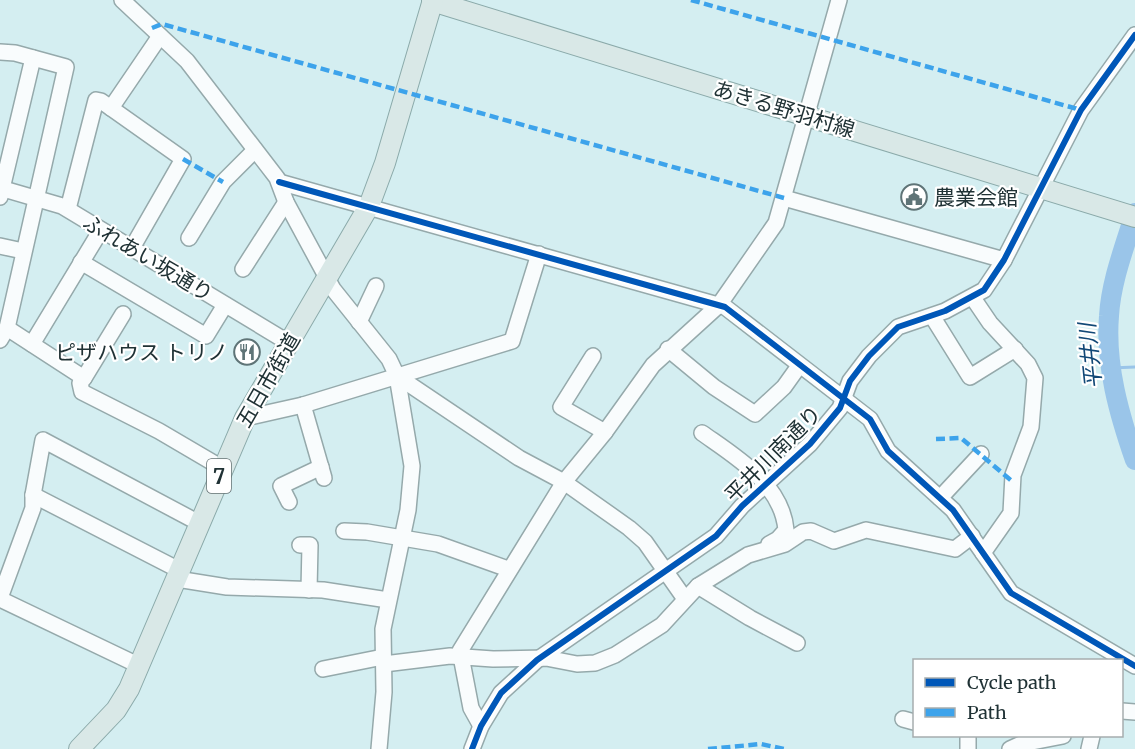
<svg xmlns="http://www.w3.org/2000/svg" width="1135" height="749" font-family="Merriweather,'Noto Sans JP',serif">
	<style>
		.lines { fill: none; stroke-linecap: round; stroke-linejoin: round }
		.stream { stroke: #9ac5e9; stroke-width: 3 }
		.river { stroke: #9ac5e9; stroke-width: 20 }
		.minor-casing { stroke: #95a9ab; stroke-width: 18 }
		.major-casing { stroke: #8baaaa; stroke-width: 22 }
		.minor { stroke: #f9fcfd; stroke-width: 15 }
		.major { stroke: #d9e8e7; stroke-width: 20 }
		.quiet { stroke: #3da3eb; stroke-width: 4.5; stroke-dasharray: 9 4.5; stroke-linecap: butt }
		.cycleway-casing { stroke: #fff; stroke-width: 10 }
		.cycleway { stroke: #0057b8; stroke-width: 6 }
		.labels { text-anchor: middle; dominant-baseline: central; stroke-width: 4.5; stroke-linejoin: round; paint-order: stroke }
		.shield { fill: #fff; stroke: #637072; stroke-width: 1.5 }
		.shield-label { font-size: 20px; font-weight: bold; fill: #203235 }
		.street-label { font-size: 21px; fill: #203235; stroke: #fff }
		.poi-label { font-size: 21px; fill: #203235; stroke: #fff; text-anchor: start }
		.water-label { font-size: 22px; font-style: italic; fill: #114876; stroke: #fff }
	</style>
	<rect width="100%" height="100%" fill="#d4eef1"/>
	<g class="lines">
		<polyline class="stream" points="1111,368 1135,367"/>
		<path class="river" d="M1135 213C1125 246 1111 281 1109 316 1105 365 1119 414 1135 460"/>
		<g class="minor-casing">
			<g id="minor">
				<polyline points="122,0 187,61 277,178 286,202 333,289 389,359 397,376 412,466 408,510 383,629 384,692 379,749"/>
				<polyline points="0,52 15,53 66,67 7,328 0,340"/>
				<polyline points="111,108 160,36"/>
				<polyline points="279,182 725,307 870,419 888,451 953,510 1011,593 1135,666"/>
				<polyline points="0,188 62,206 289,343"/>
				<polyline points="0,197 33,58"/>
				<polyline points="784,198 1004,260"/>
				<polyline points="68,209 96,100 101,101 183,159 132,248"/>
				<polyline points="189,238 223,182 255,150"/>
				<polyline points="0,246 23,251"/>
				<polyline points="81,262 206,336 225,305"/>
				<polyline points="243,269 286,202"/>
				<polyline points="973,298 990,323 1028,364 1035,378 1031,427 1013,475 1011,513 983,553"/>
				<polyline points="932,316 970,377 1015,349"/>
				<polyline points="359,322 376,286"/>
				<polyline points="7,328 84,378 80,383 82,392 159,431 222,468"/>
				<polyline points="32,344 101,230"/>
				<polyline points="668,349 714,387 755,414 784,387 799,366"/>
				<polyline points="593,356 561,407 605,432"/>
				<polyline points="397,376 519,458 564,482 629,528 645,542 685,599"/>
				<polyline points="84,378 123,314"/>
				<polyline points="303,405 324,478"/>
				<polyline points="245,418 303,405 512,341 539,254"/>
				<path d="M702 433C736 457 782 484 786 530L778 539 769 544"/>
				<polyline points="33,495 181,571"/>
				<polyline points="940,498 981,454"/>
				<polyline points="289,502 281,486 321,467"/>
				<polyline points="344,531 367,532 438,544 508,569"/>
				<polyline points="300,545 310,545 309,590"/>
				<polyline points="177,579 227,587 323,590 388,600"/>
				<polyline points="698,586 750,618 797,643"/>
				<polyline points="0,598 33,508 33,495 43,440 199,523"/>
				<polyline points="0,599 140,666"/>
				<polyline points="384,664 450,656 493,659 546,658 577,664 595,663 615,655 662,625 698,586 748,555 785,544 803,532 811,531 834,541 866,530 955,549 972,536"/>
				<polyline points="323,669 383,657"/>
				<polyline points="1122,711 1135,712"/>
				<polyline points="903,719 914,722"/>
				<polyline points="481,726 471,708 460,651 564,482 605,432 653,365 719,305 776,223 839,0"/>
				<polyline points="472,749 481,726 501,693 537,660 716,536 742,506 810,444 840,408 850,381 869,356 898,327 945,311 984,290 1004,260 1081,110 1135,35"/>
				<polyline points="968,749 968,736"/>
				<polyline points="1010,749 1021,744 1063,736"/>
				<polyline points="1089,749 1092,736"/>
			</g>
		</g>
		<g class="major-casing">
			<g id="major">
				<polyline points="432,1 1135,217"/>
				<polyline points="79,749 116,710 129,689 245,418 369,206 385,163 433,0"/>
			</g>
		</g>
		<use href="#minor" class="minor"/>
		<use href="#major" class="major"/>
		<g class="quiet">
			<polyline points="691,0 1081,110"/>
			<polyline points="152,28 162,24 784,198"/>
			<polyline points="183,159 223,182"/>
			<polyline points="936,439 961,438 1013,482"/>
			<polyline points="708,749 761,744 784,749"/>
		</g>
		<g class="cycleway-casing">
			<g id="cycleway">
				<polyline points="279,182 725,307 870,419 888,451 953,510 1011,593 1135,666"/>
				<polyline points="472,749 481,726 501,693 537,660 716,536 742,506 810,444 840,408 850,381 869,356 898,327 945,311 984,290 1004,260 1081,110 1135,35"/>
			</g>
		</g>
		<use href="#cycleway" class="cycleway"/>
	</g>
	<defs>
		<g id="civic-ring" transform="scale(1.35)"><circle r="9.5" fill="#fff" stroke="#5f7477" stroke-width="1.5"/><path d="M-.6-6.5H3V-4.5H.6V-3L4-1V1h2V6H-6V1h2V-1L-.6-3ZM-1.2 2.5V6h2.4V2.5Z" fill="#5f7477"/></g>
		<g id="restaurant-ring" transform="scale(1.35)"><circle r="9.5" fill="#fff" stroke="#5f7477" stroke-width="1.5"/><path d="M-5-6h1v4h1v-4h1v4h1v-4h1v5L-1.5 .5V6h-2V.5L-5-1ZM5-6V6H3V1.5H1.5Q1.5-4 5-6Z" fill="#5f7477"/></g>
	</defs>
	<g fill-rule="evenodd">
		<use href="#civic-ring" x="914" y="197"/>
		<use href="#restaurant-ring" x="247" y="352"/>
	</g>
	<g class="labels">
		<rect class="shield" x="207" y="459" width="24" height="34" rx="4.5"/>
		<g class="shield-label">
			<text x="219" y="476">7</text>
		</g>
		<g class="street-label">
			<text transform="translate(784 109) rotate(17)">あきる野羽村線</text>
			<text transform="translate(148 258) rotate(31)">ふれあい坂通り</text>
			<text transform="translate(268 380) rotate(-60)">五日市街道</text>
			<text transform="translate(773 454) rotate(-45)">平井川南通り</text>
		</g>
		<g class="poi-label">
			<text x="934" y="197">農業会館</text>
			<text x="228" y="352" text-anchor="end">ピザハウス トリノ</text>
		</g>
		<g class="water-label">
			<text transform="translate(1090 356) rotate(-96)">平井川</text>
		</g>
	</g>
	<rect x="913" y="659" width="210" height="78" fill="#ffffff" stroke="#a6adae" stroke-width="1.5"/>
	<rect x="925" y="678" width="30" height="9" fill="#0057b8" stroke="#a6adae" stroke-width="1.5"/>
	<text x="967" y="689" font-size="18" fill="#203235">Cycle path</text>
	<rect x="925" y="708" width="30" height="9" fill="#3da3eb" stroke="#a6adae" stroke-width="1.5"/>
	<text x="967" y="719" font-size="18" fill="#203235">Path</text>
</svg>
